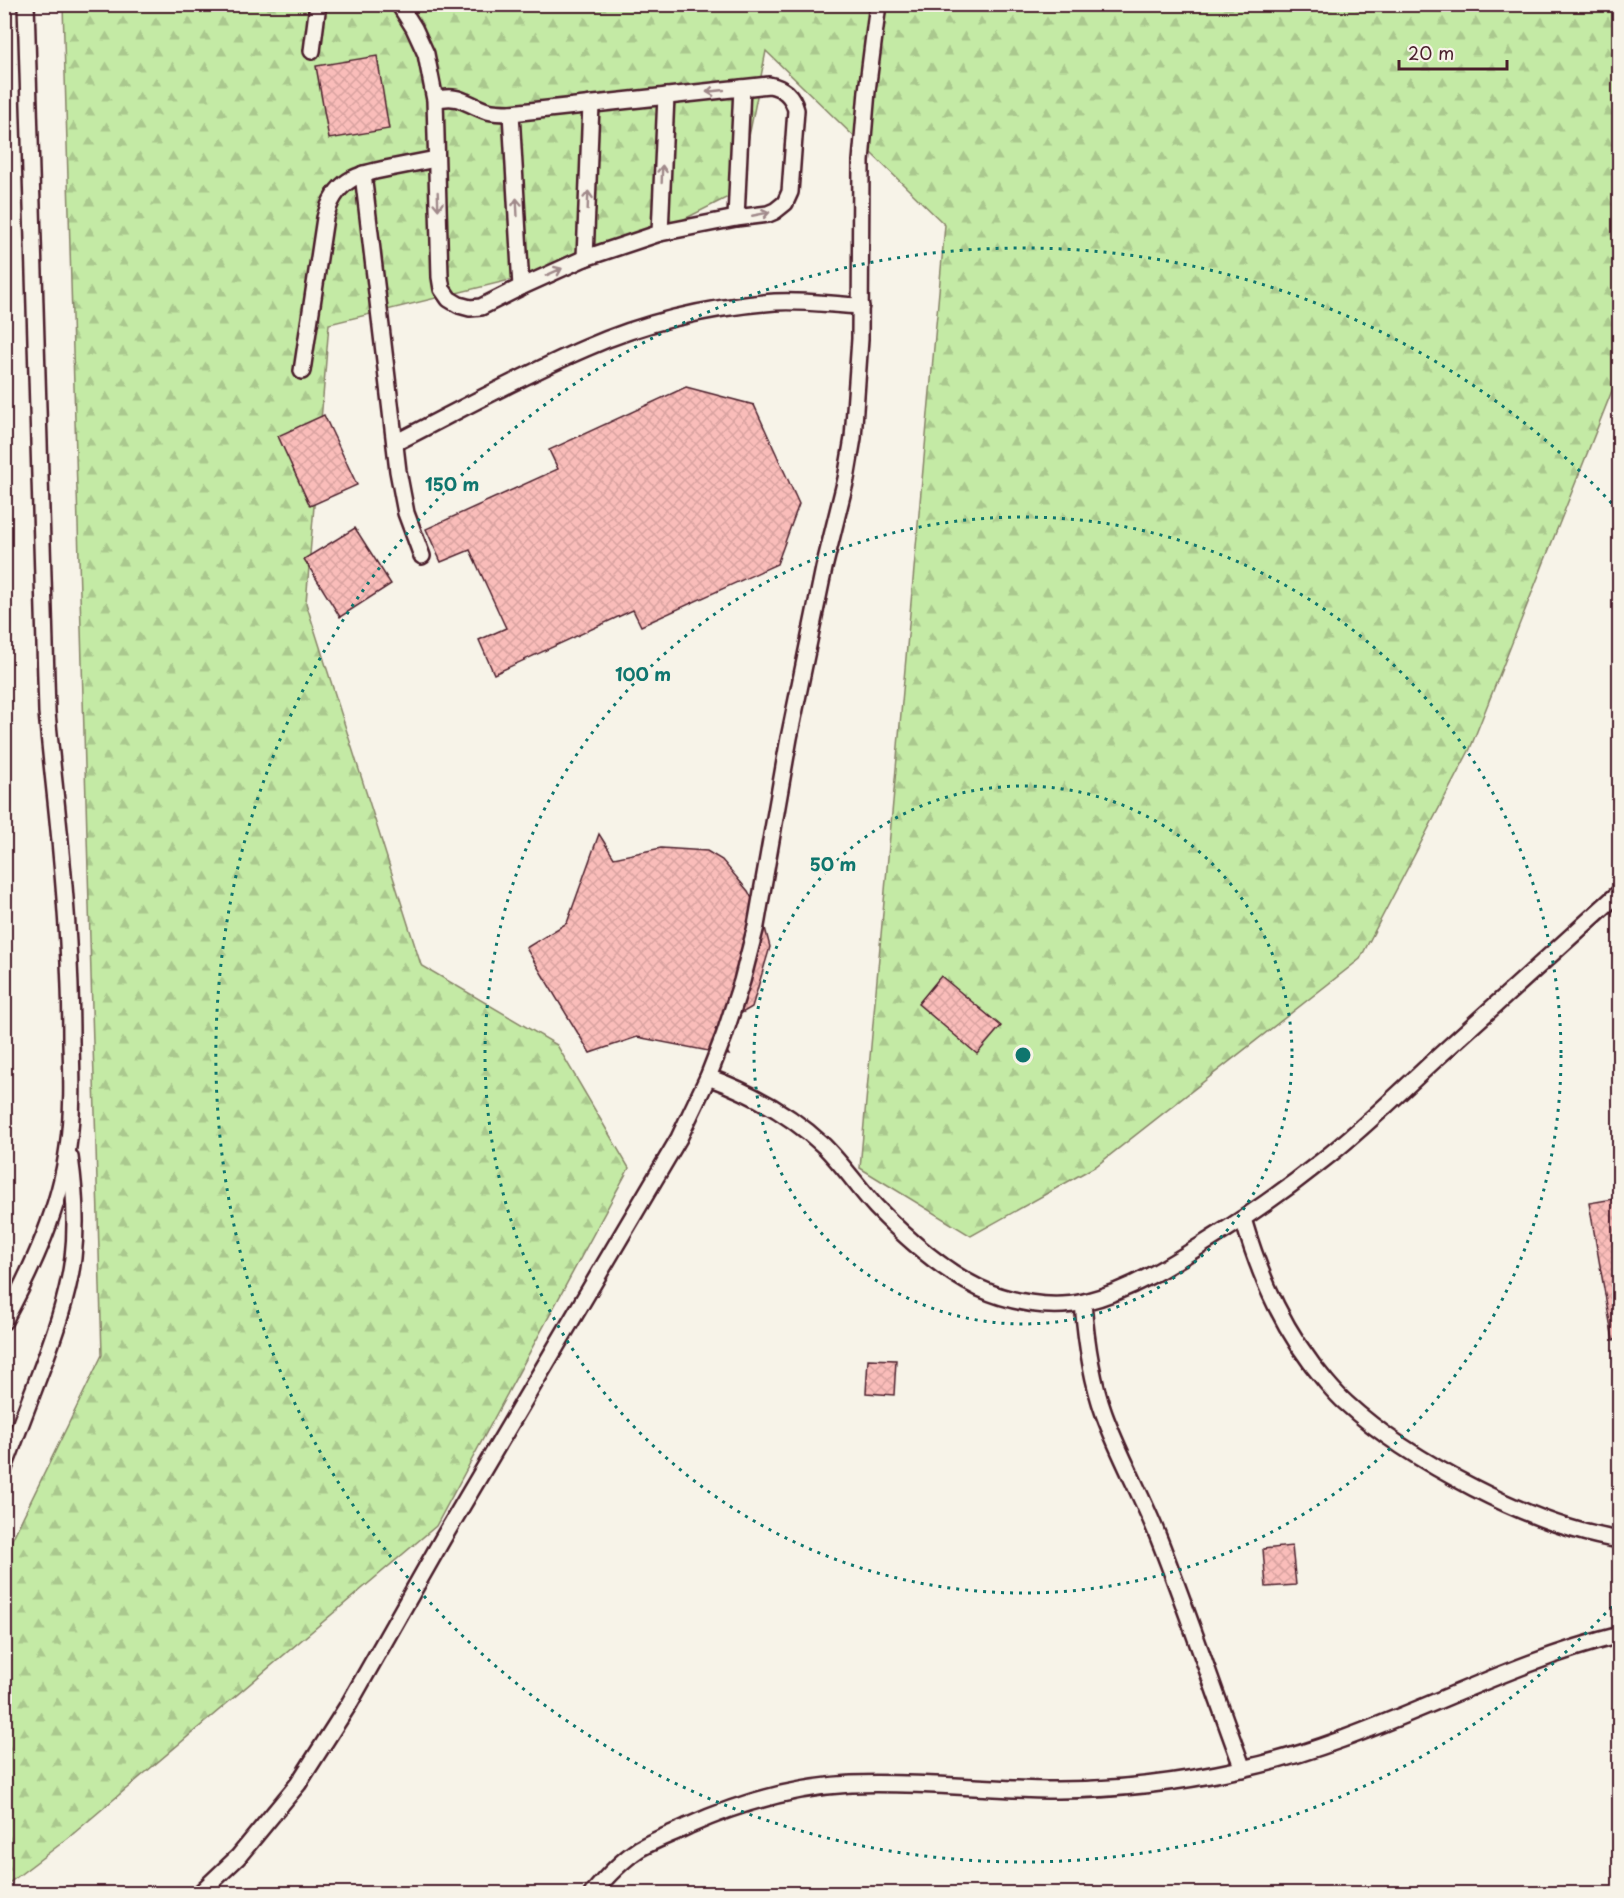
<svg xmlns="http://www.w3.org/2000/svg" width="1624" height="1898" font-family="'Playpen Sans',sans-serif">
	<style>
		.forest { fill: url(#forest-firs); stroke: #878468; stroke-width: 1.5 }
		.building { fill: url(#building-cross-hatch); stroke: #4a1f2b; stroke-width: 1.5 }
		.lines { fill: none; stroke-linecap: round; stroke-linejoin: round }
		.service-casing { stroke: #4a1f2b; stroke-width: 20 }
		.service { stroke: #f7f3e8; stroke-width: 15 }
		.oneway { stroke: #a0898a }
		.ring { fill: none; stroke: #0f766e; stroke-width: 3; stroke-dasharray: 3 6 }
		.centre { fill: #0f766e; stroke: #f7f3e8; stroke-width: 3 }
		.ring-label { font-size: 18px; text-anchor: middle; font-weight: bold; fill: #0f766e; stroke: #f7f3e8; stroke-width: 6; stroke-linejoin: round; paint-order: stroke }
	</style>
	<defs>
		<pattern id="forest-firs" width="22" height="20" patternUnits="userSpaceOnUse" patternTransform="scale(1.5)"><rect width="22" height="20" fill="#c4eaa5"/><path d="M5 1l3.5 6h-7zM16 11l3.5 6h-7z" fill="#aac88e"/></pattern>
		<pattern id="building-cross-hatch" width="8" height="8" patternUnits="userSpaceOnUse" patternTransform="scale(1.5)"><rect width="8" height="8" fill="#fabdba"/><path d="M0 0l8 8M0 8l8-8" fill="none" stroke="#d8a2a0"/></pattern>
	</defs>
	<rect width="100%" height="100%" fill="#f7f3e8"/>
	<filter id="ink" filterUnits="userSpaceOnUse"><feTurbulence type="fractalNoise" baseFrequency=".0167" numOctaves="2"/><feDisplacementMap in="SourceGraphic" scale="12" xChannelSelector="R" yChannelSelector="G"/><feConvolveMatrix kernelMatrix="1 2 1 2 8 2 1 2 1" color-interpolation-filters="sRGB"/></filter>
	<g filter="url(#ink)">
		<polygon class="forest" points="63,5 1619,5 1619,373 1470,749 1360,959 1096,1166 971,1236 860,1168 945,225 766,51 738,192 613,255 329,324 306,603 421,965 557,1045 629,1168 436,1526 67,1839 5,1886 4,1556 102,1355"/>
		<g class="building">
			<polygon points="377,56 389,129 329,139 316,66"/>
			<polygon points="686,387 754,405 799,504 777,564 641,626 633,610 494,674 479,640 506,628 470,550 441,562 426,529 558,469 549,450"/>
			<polygon points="324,415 357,485 310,506 278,436"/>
			<polygon points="355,528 391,584 340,617 304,559"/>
			<polygon points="599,834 614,858 661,848 707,851 722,860 748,891 763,920 770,947 752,1007 715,1029 729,1055 637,1037 590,1053 526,948 567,923"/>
			<polygon points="941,976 1001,1026 977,1054 918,1004"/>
			<polygon points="1620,1198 1620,1339 1613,1340 1589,1203"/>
			<polygon points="868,1359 896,1360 894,1395 866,1393"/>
			<polygon points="1292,1546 1296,1585 1266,1587 1263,1549"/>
		</g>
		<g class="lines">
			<g class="service-casing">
				<g id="service">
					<path d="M399 4 414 28 426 54 435 100 440 277 442 289 449 299 459 305 470 308 481 307 521 287 585 258 660 233 736 218 768 214 775 211 785 203 790 192 796 110C792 95 784 88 769 85L511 113C503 113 495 113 487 111 465 104 460 93 435 100"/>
					<polyline points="312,51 318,4"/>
					<polyline points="511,113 521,287"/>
					<polyline points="363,174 398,471 406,513 422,556"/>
					<polyline points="736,218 742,88"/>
					<polyline points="660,233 666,96"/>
					<polyline points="585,258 591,104"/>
					<path d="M302 371 325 218C335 180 355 175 390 168 406 165 421 162 436 159"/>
					<path d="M395 443C458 411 521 376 586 348 645 322 711 307 775 302 803 300 833 305 861 306"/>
					<path d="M708 1077C752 1093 790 1114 824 1146 843 1165 858 1187 876 1207 906 1238 940 1269 979 1288 1009 1302 1051 1310 1084 1302 1130 1291 1172 1264 1211 1239 1250 1215 1288 1188 1323 1160 1364 1128 1400 1092 1438 1057 1498 1002 1559 947 1620 892"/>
					<path d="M1243 1219C1261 1280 1285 1334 1327 1383 1333 1390 1339 1397 1346 1403 1384 1438 1429 1465 1474 1488 1519 1511 1570 1532 1620 1540"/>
					<path d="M1083 1303C1086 1341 1091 1378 1104 1414 1119 1455 1141 1494 1157 1534 1188 1612 1214 1691 1243 1769"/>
					<path d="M4 1321C33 1267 60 1208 68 1147 73 1113 72 1078 71 1043 71 979 67 915 61 852 57 805 51 759 47 712L26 4"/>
					<path d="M4 1468C16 1436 28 1405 40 1373 54 1336 68 1297 73 1258 77 1224 75 1191 70 1157"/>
					<polyline points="199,1894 238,1857 298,1784 349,1704 442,1540 679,1138 708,1077 724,1036 742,981 756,926 789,738 824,568 846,479 853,438 860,339 861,161 867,91 878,4"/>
					<path d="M592 1894C606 1877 621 1861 639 1849 654 1840 672 1834 688 1826 739 1803 795 1787 851 1784 919 1781 989 1790 1057 1790 1118 1790 1181 1782 1241 1769 1371 1742 1490 1667 1620 1635"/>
				</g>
			</g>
			<use href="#service" class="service"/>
		</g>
		<defs><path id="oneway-shaft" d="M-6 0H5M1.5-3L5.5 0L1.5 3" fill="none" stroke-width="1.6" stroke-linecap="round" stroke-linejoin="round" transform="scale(1.5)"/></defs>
		<g class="oneway">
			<use href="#oneway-shaft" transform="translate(715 91) rotate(174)"/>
			<use href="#oneway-shaft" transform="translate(662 174) rotate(-88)"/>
			<use href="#oneway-shaft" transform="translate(588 200) rotate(-88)"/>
			<use href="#oneway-shaft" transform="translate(438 201) rotate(88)"/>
			<use href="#oneway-shaft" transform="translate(517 207) rotate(-93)"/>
			<use href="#oneway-shaft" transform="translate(761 214) rotate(-11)"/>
			<use href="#oneway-shaft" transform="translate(554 272) rotate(-24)"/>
		</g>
	</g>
	<g class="ring">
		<circle cx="1023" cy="1055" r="269"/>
		<circle cx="1023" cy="1055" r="538"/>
		<path d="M1618 1600A807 807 0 1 1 1618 510"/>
	</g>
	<circle cx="1023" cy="1055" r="9" class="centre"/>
	<g class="ring-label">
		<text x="452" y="491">150 m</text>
		<text x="643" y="681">100 m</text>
		<text x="833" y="871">50 m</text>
	</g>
	<rect width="1624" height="1898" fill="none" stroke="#f7f3e8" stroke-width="24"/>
	<rect x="12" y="12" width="1600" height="1874" fill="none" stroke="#4a1f2b" stroke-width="2" filter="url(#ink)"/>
	<path d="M1399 60v9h108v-9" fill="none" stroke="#4a1f2b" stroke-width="3"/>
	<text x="1408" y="60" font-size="18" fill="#4a1f2b" stroke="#f7f3e8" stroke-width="4.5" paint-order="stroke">20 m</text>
</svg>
